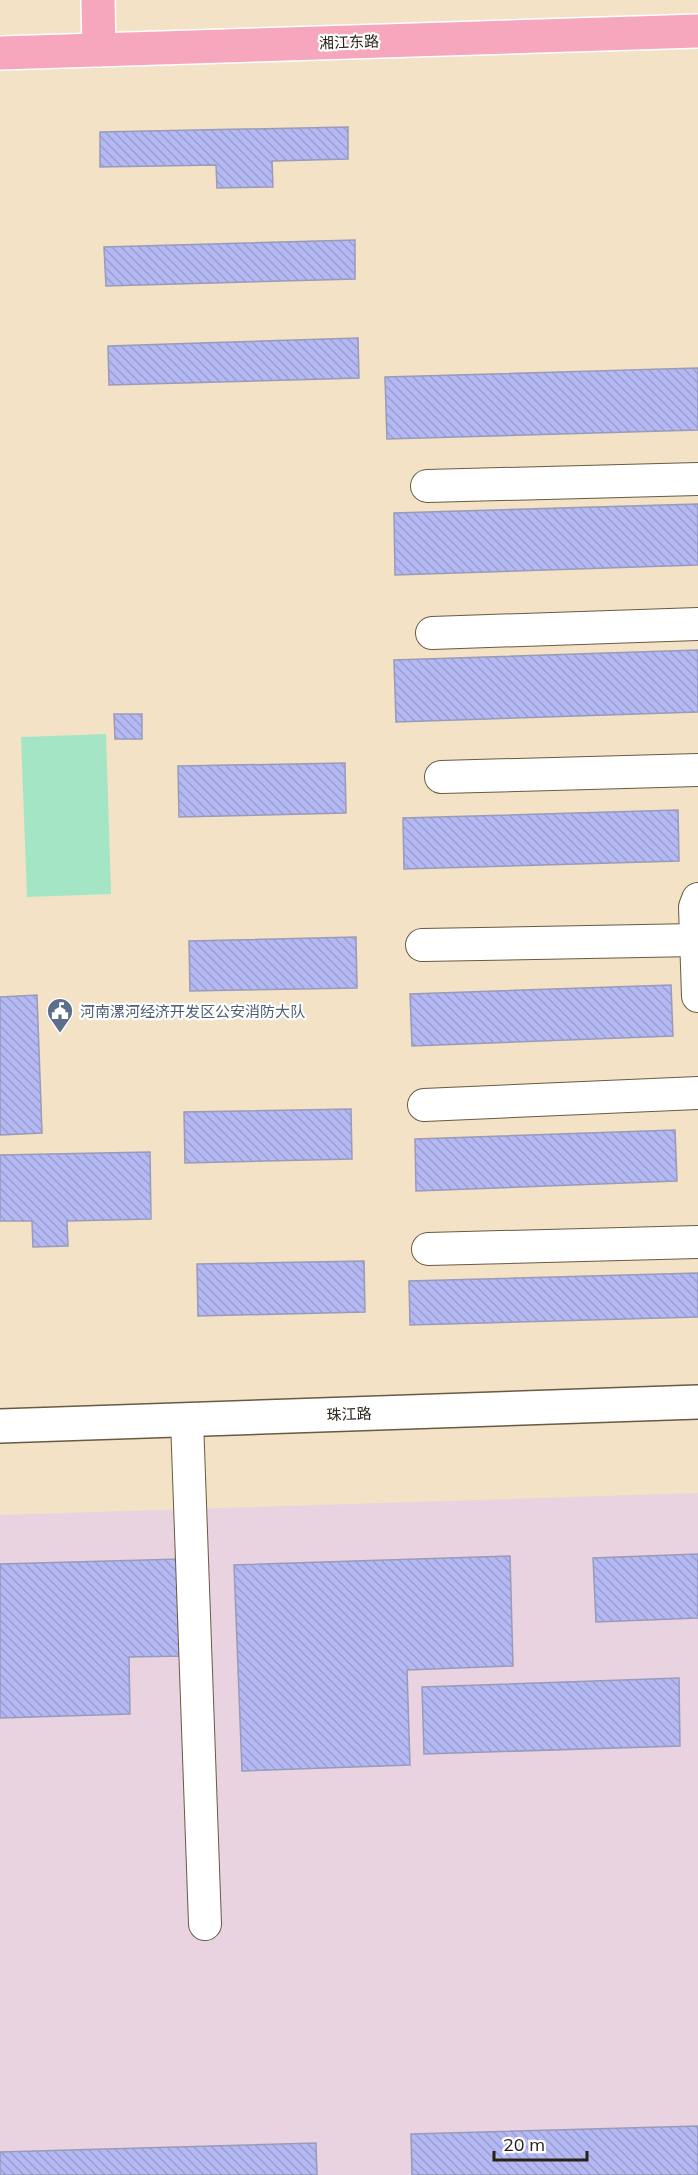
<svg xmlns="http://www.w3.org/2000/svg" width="698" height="2175" font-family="Mulish,'Noto Sans SC',sans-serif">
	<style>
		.industrial { fill: #e9d3e0 }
		.pitch { fill: #a4e5c6 }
		.building { fill: url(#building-back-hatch); stroke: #999bb8; stroke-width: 1.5 }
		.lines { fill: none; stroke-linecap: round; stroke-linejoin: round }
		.minor-casing { stroke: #695a41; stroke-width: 34 }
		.tertiary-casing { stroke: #695a41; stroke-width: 36 }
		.primary-casing { stroke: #fff; stroke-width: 36 }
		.minor { stroke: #fff; stroke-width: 32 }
		.tertiary { stroke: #fff; stroke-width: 33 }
		.primary { stroke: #f7a7bd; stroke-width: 33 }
		.labels { text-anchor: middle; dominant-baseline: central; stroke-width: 4.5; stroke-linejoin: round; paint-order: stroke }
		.street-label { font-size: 15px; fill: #282217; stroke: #fff }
		.service-label { font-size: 15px; fill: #4e5e75; stroke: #fff; text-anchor: start }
	</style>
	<defs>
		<pattern id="building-back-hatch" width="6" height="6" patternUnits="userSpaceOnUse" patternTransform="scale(1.5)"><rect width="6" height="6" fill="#b4b8f3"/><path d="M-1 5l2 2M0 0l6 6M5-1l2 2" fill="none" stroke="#9b9ed0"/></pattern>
	</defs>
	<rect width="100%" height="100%" fill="#f3e2c6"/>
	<polygon class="industrial" points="698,1493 698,2175 0,2175 0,1515"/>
	<polygon class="pitch" points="106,734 111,894 27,897 21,737"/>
	<g class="building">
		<polygon points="348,127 348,159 272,161 273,187 217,188 216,165 100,167 100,132"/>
		<polygon points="355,240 355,279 106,286 104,247"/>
		<polygon points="358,338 359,378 109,385 108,346"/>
		<polygon points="698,368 698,430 387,439 385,377"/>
		<polygon points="698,504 698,565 395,575 394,513"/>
		<polygon points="698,650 698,712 396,722 394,660"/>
		<polygon points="114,714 142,714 142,739 115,739"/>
		<polygon points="345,763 346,813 179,817 178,766"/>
		<polygon points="678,810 679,861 404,869 403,818"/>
		<polygon points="356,937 357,988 190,991 189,941"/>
		<polygon points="671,985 673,1036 412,1046 410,994"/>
		<polygon points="37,995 42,1133 0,1135 0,997"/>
		<polygon points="351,1109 352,1159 185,1163 184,1112"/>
		<polygon points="675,1130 677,1181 416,1191 415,1139"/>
		<polygon points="150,1152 151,1219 67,1221 68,1246 33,1247 32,1221 0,1221 0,1155"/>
		<polygon points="364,1261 365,1312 198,1316 197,1264"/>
		<polygon points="698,1273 698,1317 410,1325 409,1281"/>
		<polygon points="698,1554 698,1618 596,1622 593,1558"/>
		<polygon points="510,1556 513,1666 407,1670 410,1765 242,1771 234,1565"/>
		<polygon points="181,1559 184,1656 129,1657 130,1714 0,1718 0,1564"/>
		<polygon points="679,1678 680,1746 424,1754 422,1687"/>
		<polygon points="698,2126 698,2175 412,2175 411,2134"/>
		<polygon points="316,2143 317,2175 0,2175 0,2152"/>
	</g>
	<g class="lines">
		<g class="minor-casing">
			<g id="minor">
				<polyline points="427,486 698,479"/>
				<polyline points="432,633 698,624"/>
				<polyline points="441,777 698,770"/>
				<polyline points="698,899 695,907 698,996"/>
				<polyline points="422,945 696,940"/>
				<polyline points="424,1105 698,1093"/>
				<polyline points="428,1249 698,1242"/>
				<polyline points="187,1420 205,1924"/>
			</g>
		</g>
		<g class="tertiary-casing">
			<polyline id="tertiary" points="0,1426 698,1402"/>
		</g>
		<g class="primary-casing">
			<g id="primary">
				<polyline points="98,0 99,50"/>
				<polyline points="0,53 698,31"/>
			</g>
		</g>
		<use href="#minor" class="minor"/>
		<use href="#tertiary" class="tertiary"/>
		<use href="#primary" class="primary"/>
	</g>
	<defs>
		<g id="civic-pin" transform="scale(1.35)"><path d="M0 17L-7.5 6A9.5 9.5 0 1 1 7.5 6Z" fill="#5c6f8a" stroke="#fff"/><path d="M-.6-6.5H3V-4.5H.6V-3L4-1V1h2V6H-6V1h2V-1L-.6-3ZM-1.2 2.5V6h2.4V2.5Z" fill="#fff"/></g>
	</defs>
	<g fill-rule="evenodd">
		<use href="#civic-pin" x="60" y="1011"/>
	</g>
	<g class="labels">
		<g class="street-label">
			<text transform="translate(349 42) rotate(-2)">湘江东路</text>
			<text transform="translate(349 1414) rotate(-2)">珠江路</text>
		</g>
		<g class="service-label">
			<text x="80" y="1011">河南漯河经济开发区公安消防大队</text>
		</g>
	</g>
	<path d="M494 2151v9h93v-9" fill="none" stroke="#282217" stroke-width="3"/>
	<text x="503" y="2151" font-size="18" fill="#282217" stroke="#ffffff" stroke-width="4.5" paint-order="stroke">20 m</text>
</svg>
